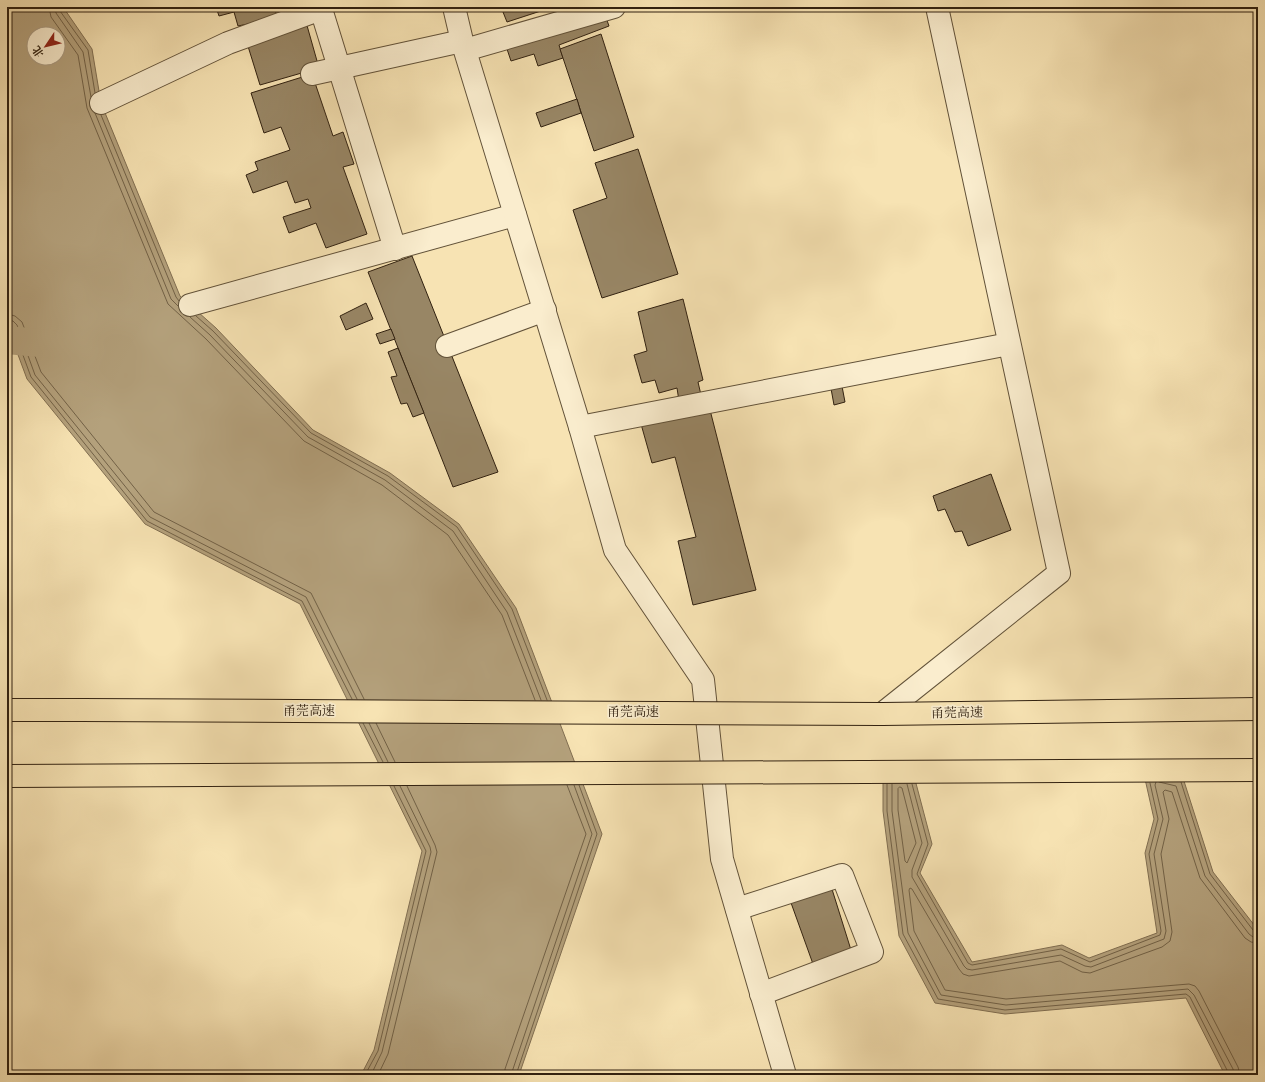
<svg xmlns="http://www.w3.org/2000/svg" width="1265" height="1082" font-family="'IM FELL Double Pica','Noto Serif SC',serif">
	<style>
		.water { fill: #b4a17c; stroke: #806e51; fill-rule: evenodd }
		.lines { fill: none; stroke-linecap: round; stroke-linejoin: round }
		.shore { stroke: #726146; stroke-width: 1 }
		.canal { stroke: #b4a17c; stroke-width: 28 }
		.building { fill: #988665; stroke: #312110 }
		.minor-casing { stroke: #625239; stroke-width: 24 }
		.tertiary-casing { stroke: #625239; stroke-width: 24 }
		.minor { stroke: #faedce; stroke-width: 22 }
		.tertiary { stroke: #faedce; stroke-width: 22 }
		.motorway-bridge-casing { stroke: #312110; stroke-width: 24; stroke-linecap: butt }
		.motorway-bridge { stroke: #f7e3b3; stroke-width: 22 }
		.labels { text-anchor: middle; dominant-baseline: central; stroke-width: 3.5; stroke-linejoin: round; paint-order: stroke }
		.street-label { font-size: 13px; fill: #312110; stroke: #faedce }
	</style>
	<rect width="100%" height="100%" fill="#f7e3b3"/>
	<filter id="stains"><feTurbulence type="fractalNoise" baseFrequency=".005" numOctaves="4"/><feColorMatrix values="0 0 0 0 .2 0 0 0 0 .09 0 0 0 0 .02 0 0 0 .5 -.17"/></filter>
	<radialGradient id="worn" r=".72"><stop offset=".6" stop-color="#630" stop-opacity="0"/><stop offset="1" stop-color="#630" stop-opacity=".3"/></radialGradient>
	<g class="water">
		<path d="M7 7H63L92 49 101 103 180 296 216 328 313 430 390 473 459 524 516 608 602 834 519 1075H361L374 1050 422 851 300 604 145 524 27 379 7 325ZM34 34H58V58H34Z"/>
		<polygon points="1143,770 1183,778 1213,872 1258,930 1258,1075 1225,1075 1186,998 1005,1014 935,1003 899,936 883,811 883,772 913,772 932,844 920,873 972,962 1062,945 1089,958 1157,933 1145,853 1154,819"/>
	</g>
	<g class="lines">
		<g class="shore">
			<polyline points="49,7 51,17 78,55 87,108 168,304 206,339 304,441 382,485 448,535 502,615 535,700"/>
			<polyline points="55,7 56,13 83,52 91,97"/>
			<polyline points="60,7 60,11 88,50 95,93"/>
			<polyline points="95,113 171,299 178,306"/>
			<polyline points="101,115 176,297 179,301"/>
			<polyline points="7,314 15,316 22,322 41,372 154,512 311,593 364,699"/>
			<polyline points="196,316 213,331 311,433 388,476 457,527 512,609 547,700"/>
			<polyline points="190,317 210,335 308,437 385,480 453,531 507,612 541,700"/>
			<polyline points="7,320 13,321 17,325 35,375 150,517 306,597 357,699"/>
			<polyline points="7,325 10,326 13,328 31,377 147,521 302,601 352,699"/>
			<polyline points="363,723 383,762"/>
			<polyline points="369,723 388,762"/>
			<polyline points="376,723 395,762"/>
			<polyline points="1159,782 1176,786 1205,876 1249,934 1253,937 1258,937"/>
			<polyline points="1181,782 1210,874 1253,930 1258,932"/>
			<polyline points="887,784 887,811 903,934 938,999 1005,1010 1186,994 1190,997 1228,1072 1229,1075"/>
			<polyline points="892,784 892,811 908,933 941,995 1006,1005 1188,989 1194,995 1233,1069 1234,1075"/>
			<polyline points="907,784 922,843 912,870 912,877 964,966 967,969 972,970 1061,955 1085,966 1091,967 1164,939 1166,931 1154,854 1163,819 1155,785 1156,782"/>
			<polyline points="912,784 928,844 917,874 968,963 972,965 1061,949 1090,962 1160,935 1161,931 1149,854 1158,819 1150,783"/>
			<polygon points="900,787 902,788 916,843 907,863 905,861 898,810 898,789"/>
			<polyline points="365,1075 378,1051 426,851 394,786"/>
			<polyline points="371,1075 382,1052 431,852 430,847 400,786"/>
			<polyline points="378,1075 388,1054 437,852 435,845 407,786"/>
			<polyline points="505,1075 505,1069 586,834 567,785"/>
			<polyline points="511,1075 592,834 574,785"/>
			<polyline points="516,1075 597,834 579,785"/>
			<polyline points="1240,1075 1238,1067 1199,991 1195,986 1189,984 1006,999 945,990 914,931 909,890 910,888 912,889 959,969 963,974 969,976 1060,961 1082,972 1090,973 1162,947 1170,941 1172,932 1161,854 1169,819 1163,792 1165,790 1172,792 1200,878 1245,938 1251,942 1258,943"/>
		</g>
		<polyline class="canal" points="7,340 51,344"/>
	</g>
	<g class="building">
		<polygon points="216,7 275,7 277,18 238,26 234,12 219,16"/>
		<polygon points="501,7 553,7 507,22"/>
		<polygon points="604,12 609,26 559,45 563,58 538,66 534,54 511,61 506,46"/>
		<polygon points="306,22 319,68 260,85 247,43"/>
		<polygon points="601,34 634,137 594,151 560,49"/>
		<polygon points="312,74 333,136 343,132 354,164 343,167 367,234 326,248 316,223 289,233 283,217 311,208 308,199 295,203 287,181 253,193 246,175 258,170 255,162 290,150 281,127 264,133 251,93"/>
		<polygon points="577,99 581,113 541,127 536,113"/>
		<polygon points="638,149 678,274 602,298 573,210 607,198 595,163"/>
		<polygon points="412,256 498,472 453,487 368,272"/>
		<polygon points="683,299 703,380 698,382 701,395 679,401 677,388 659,393 655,380 642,383 634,355 647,351 638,312"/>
		<polygon points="366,303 373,319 346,330 340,316"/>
		<polygon points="391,329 395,339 380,344 376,334"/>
		<polygon points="398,348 424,413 413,417 407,403 401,404 391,377 397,376 388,352"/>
		<polygon points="841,381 845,402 834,405 830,383"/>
		<polygon points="709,406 756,590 693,605 678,541 696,537 675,457 652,463 641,424"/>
		<polygon points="991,474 1011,530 968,546 962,531 955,532 945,509 938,511 933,496"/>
		<polygon points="831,886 851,950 813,964 790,900"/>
	</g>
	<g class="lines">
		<g class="minor-casing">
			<g id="minor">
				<polyline points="321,9 395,249"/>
				<polyline points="465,50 614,7"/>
				<polyline points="312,74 462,41"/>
				<polyline points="101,103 228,43 321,9 320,7"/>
				<polyline points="190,305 515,215"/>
				<polyline points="447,346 545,310"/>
				<polyline points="580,427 1009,344"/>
				<polyline points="882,714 1059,573 937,7"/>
				<polyline points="737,909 842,875 872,952 761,994"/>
			</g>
		</g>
		<g class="tertiary-casing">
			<polyline id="tertiary" points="454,7 462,41 580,427 615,550 703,680 722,859 785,1075"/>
		</g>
		<use href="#minor" class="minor"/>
		<use href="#tertiary" class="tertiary"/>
		<g class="motorway-bridge-casing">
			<g id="motorway-bridge">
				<polyline points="7,710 81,710 882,714 1258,709"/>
				<polyline points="7,776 1258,770"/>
			</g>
		</g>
		<use href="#motorway-bridge" class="motorway-bridge"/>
	</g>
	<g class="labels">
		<g class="street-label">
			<text x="309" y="711">甬莞高速</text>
			<text x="633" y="712">甬莞高速</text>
			<text transform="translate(957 713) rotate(-1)">甬莞高速</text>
		</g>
	</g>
	<rect width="1265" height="1082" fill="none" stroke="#f7e3b3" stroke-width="24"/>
	<rect x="8" y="8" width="1249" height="1066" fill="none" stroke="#312110" stroke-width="2"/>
	<rect x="12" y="12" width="1241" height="1058" fill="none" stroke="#312110"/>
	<g transform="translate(46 46) rotate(235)"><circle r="19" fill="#faedce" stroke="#aa9b82"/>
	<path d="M0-3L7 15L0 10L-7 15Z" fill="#8f2418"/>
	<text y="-6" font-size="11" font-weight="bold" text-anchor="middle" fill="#312110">北</text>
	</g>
	<rect width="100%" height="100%" filter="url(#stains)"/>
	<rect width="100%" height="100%" fill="url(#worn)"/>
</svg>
